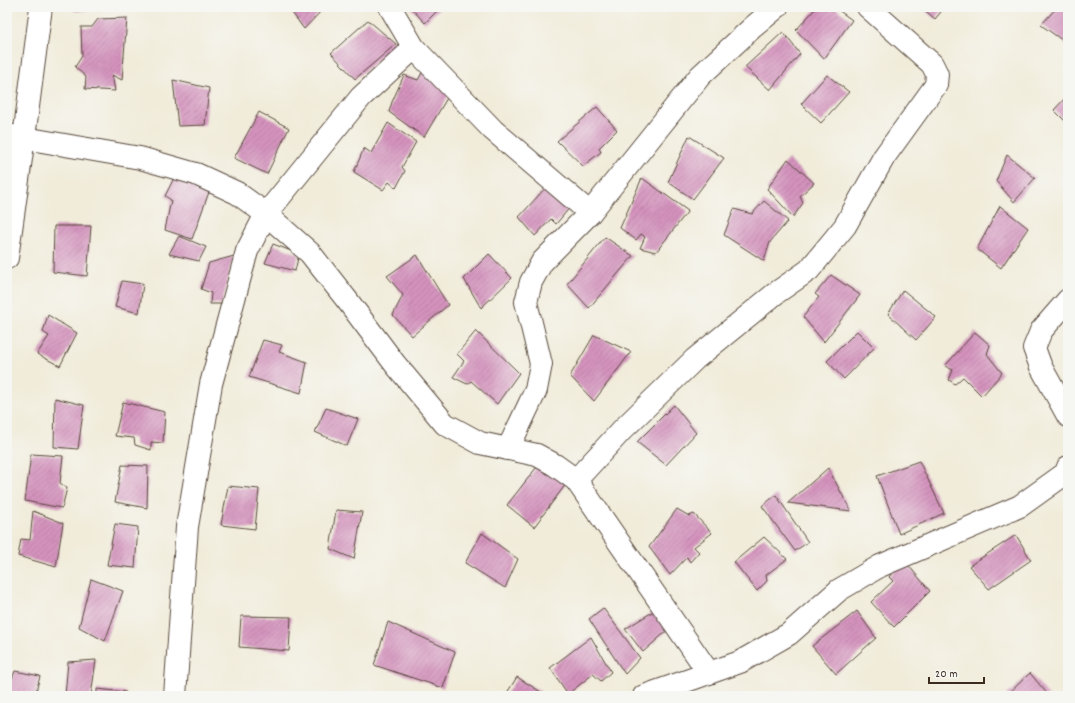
<svg xmlns="http://www.w3.org/2000/svg" width="1075" height="703" font-family="Dekko,sans-serif">
	<style>
		.building { fill: url(#building-hatch) }
		.lines { fill: none; stroke-linecap: round; stroke-linejoin: round }
		.minor-casing { stroke: #56473a; stroke-width: 24 }
		.minor { stroke: #fff; stroke-width: 22 }
	</style>
	<defs>
		<pattern id="building-hatch" width="6" height="6" patternUnits="userSpaceOnUse"><rect width="6" height="6" fill="#d493bd"/><path d="M-1 1l2-2M0 6l6-6M5 7l2-2" fill="none" stroke="#ad7899"/></pattern>
	</defs>
	<rect width="100%" height="100%" fill="#f6f6f2"/>
	<filter id="ink" filterUnits="userSpaceOnUse"><feTurbulence type="fractalNoise" baseFrequency=".025" numOctaves="2"/><feDisplacementMap in="SourceGraphic" scale="8" xChannelSelector="R" yChannelSelector="G"/><feConvolveMatrix kernelMatrix="1 2 1 2 8 2 1 2 1" color-interpolation-filters="sRGB"/></filter>
	<filter id="wash" filterUnits="userSpaceOnUse"><feTurbulence type="fractalNoise" baseFrequency=".012" numOctaves="4" result="noise"/><feDisplacementMap in="SourceGraphic" scale="16" xChannelSelector="R" yChannelSelector="G"/><feGaussianBlur stdDeviation="0.9" result="paint"/><feColorMatrix in="noise" values="0 0 0 0 0 0 0 0 0 0 0 0 0 0 0 0 0 1.4 0 .05"/><feComposite in="paint" operator="in"/></filter>
	<g filter="url(#wash)">
		<rect width="100%" height="100%" fill="#f1ecda"/>
		<g id="blocks">
			<g class="building">
				<polygon points="75,7 111,7 111,9 74,11"/>
				<polygon points="288,7 321,7 323,9 304,29"/>
				<polygon points="410,7 441,7 425,23"/>
				<polygon points="817,7 834,7 852,20 824,59 796,30"/>
				<polygon points="921,7 945,7 935,19"/>
				<polygon points="1057,7 1068,7 1068,40 1066,43 1041,25"/>
				<polygon points="127,18 122,80 112,75 115,91 85,89 86,77 75,67 82,56 81,27 92,27 98,19"/>
				<polygon points="368,20 396,44 355,79 331,53"/>
				<polygon points="783,32 800,54 770,90 745,67"/>
				<polygon points="423,71 450,93 424,137 389,112 392,102 404,75 418,80"/>
				<polygon points="827,75 849,92 821,123 801,104"/>
				<polygon points="173,80 209,88 205,125 178,126"/>
				<polygon points="1068,95 1068,124 1054,110"/>
				<polygon points="597,107 617,130 599,148 601,152 583,166 557,141"/>
				<polygon points="259,112 289,128 267,174 234,158"/>
				<polygon points="388,123 416,142 402,167 405,171 396,188 389,182 383,190 354,172 364,148 371,153"/>
				<polygon points="689,136 724,158 693,199 668,182"/>
				<polygon points="1007,155 1035,178 1014,202 996,181"/>
				<polygon points="788,159 814,183 800,196 803,203 793,217 767,189"/>
				<polygon points="176,174 209,192 192,239 165,230 171,200 165,196"/>
				<polygon points="642,178 688,211 656,252 640,248 645,237 641,234 636,240 620,228"/>
				<polygon points="547,186 571,206 556,224 551,219 535,236 519,217"/>
				<polygon points="764,201 788,221 770,242 764,261 724,235 734,209 752,214"/>
				<polygon points="1000,206 1028,228 1001,268 977,249"/>
				<polygon points="54,226 91,226 87,276 53,272"/>
				<polygon points="179,236 206,247 199,261 169,254"/>
				<polygon points="605,237 633,256 589,308 567,284"/>
				<polygon points="273,244 299,254 295,271 265,263"/>
				<polygon points="489,254 512,278 481,308 464,279"/>
				<polygon points="417,255 448,305 412,336 393,315 403,295 387,276"/>
				<polygon points="234,256 222,304 210,304 211,293 201,289 209,263"/>
				<polygon points="831,275 860,295 824,342 803,317 819,297 815,294"/>
				<polygon points="122,281 143,284 139,313 115,307"/>
				<polygon points="903,290 936,317 916,340 888,314"/>
				<polygon points="48,315 77,333 60,366 37,354 49,336 43,332"/>
				<polygon points="476,331 519,373 497,404 471,381 467,384 453,377 464,361 457,354"/>
				<polygon points="857,331 874,348 844,379 827,361"/>
				<polygon points="975,332 990,345 987,354 1002,373 982,396 963,377 955,384 949,380 953,370 945,366"/>
				<polygon points="594,335 631,352 594,401 570,376"/>
				<polygon points="263,340 282,345 279,352 307,362 301,393 249,377"/>
				<polygon points="55,398 84,405 78,449 54,447"/>
				<polygon points="123,402 165,412 163,443 151,442 151,450 135,445 134,438 115,436"/>
				<polygon points="674,405 696,433 666,465 637,442"/>
				<polygon points="326,408 358,419 347,446 315,432"/>
				<polygon points="31,454 63,456 60,483 67,488 62,508 25,501"/>
				<polygon points="919,461 944,513 899,534 877,476"/>
				<polygon points="540,463 566,484 534,527 507,505"/>
				<polygon points="122,465 148,466 147,508 115,502"/>
				<polygon points="828,468 851,511 788,503"/>
				<polygon points="228,486 259,489 255,529 221,525"/>
				<polygon points="776,495 808,542 795,551 762,506"/>
				<polygon points="677,509 689,516 694,514 712,533 694,547 699,552 690,562 687,557 670,575 649,547"/>
				<polygon points="336,510 362,512 354,559 330,549"/>
				<polygon points="33,511 63,523 56,567 18,556 21,539 30,540"/>
				<polygon points="115,524 138,527 135,568 107,565"/>
				<polygon points="482,533 518,559 505,588 465,563"/>
				<polygon points="1016,535 1031,560 989,589 969,566"/>
				<polygon points="764,537 787,559 766,575 767,581 757,591 734,562"/>
				<polygon points="903,559 930,591 894,627 871,602 893,581 889,577"/>
				<polygon points="91,579 123,591 105,641 79,627"/>
				<polygon points="603,608 640,658 625,674 589,619"/>
				<polygon points="654,611 670,628 643,652 625,629"/>
				<polygon points="857,611 876,638 836,674 812,646"/>
				<polygon points="241,616 291,617 289,651 239,647"/>
				<polygon points="388,622 455,652 443,688 374,665"/>
				<polygon points="591,637 611,672 601,681 593,674 568,694 550,668"/>
				<polygon points="96,660 91,696 65,696 68,662"/>
				<polygon points="15,671 40,676 35,696 7,696 7,692"/>
				<polygon points="1030,673 1049,696 1006,696"/>
				<polygon points="517,677 541,692 538,696 505,696"/>
				<polygon points="97,689 126,692 125,696 97,696"/>
			</g>
		</g>
	</g>
	<g filter="url(#ink)">
		<use href="#blocks" fill-opacity="0" stroke="#56473a" stroke-width="1"/>
		<g class="lines">
			<g class="minor-casing">
				<g id="minor">
					<polyline points="390,7 414,48 493,130 590,213"/>
					<polyline points="7,135 140,158 196,174 237,193 266,214 310,253 347,300 395,364 445,424 480,443 537,455 555,465 576,480 709,673"/>
					<polyline points="7,258 24,137 41,7"/>
					<polyline points="1068,300 1041,331 1034,348 1041,367 1068,416"/>
					<polyline points="508,449 536,390 541,364 526,302 531,282 542,262 590,213 700,76 753,27 777,7"/>
					<polyline points="576,480 622,430 695,359 776,293 809,270 845,226 884,157 936,85 937,74 932,64 868,7"/>
					<polyline points="175,696 187,527 211,384 247,251 266,214 361,97 414,48"/>
					<polyline points="644,696 740,662 789,634 839,590 880,566 1020,506 1066,473 1068,467"/>
				</g>
			</g>
			<use href="#minor" class="minor"/>
		</g>
	</g>
	<rect width="1075" height="703" fill="none" stroke="#f6f6f2" stroke-width="24"/>
	<path d="M929 677v6h55v-6" fill="none" stroke="#3b2a1e" stroke-width="2"/>
	<text x="935" y="677" font-size="12" fill="#3b2a1e" stroke="#f6f6f2" stroke-width="3" paint-order="stroke">20 m</text>
</svg>
